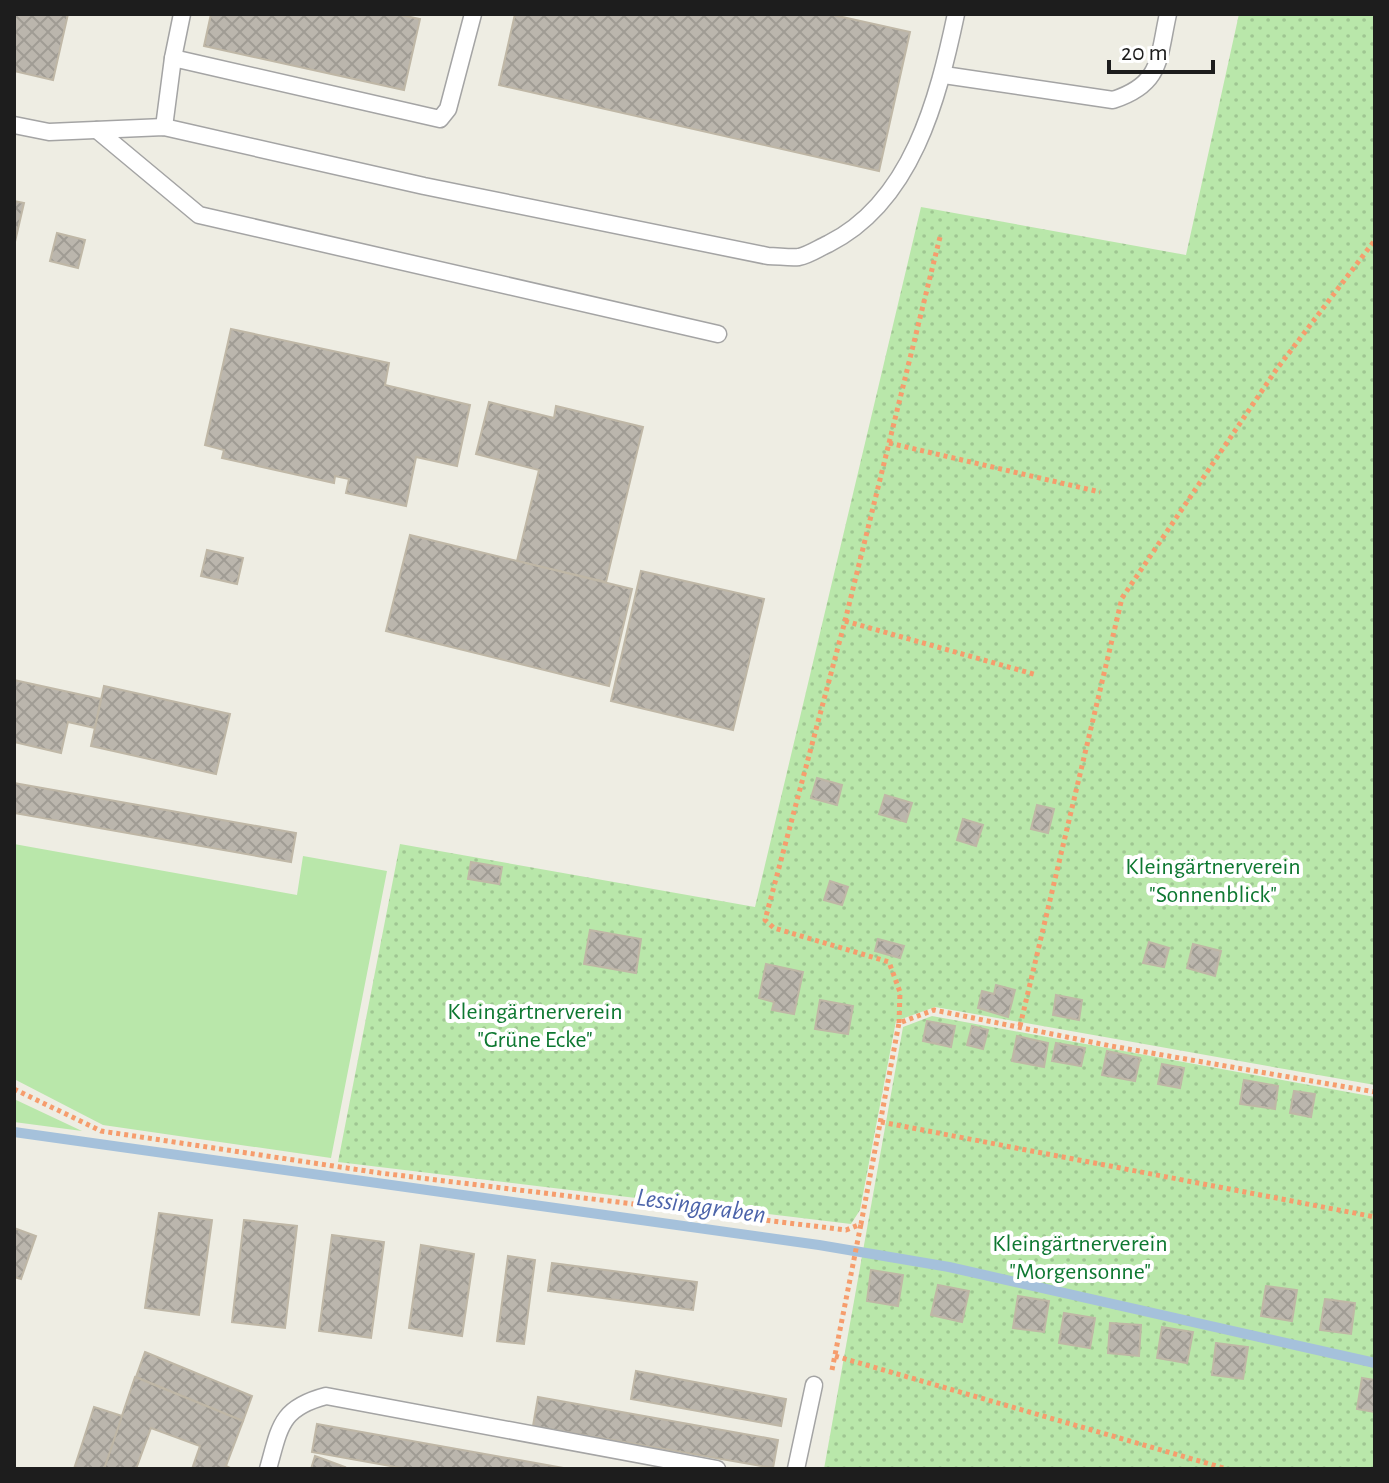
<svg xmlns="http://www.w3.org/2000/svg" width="1389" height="1483" font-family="'Alegreya Sans',sans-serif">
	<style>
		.grass { fill: #b9e7aa }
		.garden { fill: url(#garden-dots) }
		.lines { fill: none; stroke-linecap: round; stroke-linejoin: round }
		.stream { stroke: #a5c1db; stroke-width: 10 }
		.building { fill: url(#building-cross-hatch); stroke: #bfb7a6; stroke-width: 2 }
		.service-casing { stroke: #a4a4a4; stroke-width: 19 }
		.path { stroke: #f69d6d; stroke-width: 5; stroke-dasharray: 4 4; stroke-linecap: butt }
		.service { stroke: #fff; stroke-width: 16 }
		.labels { text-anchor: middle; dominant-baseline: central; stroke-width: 8; stroke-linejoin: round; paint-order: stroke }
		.park-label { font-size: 24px; fill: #0e7831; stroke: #fff }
		.water-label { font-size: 26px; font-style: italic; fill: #4c64aa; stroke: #fff }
	</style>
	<defs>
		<pattern id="garden-dots" width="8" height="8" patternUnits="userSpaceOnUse" patternTransform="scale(2)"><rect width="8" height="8" fill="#b9e7aa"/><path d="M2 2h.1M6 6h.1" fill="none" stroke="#9fc692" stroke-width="1.8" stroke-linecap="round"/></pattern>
		<pattern id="building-cross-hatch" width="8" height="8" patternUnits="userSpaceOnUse" patternTransform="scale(2)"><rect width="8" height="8" fill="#bbb6ad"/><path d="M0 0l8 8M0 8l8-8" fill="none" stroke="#a09c94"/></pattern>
	</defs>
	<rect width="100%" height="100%" fill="#eeede3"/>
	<g class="grass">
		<polygon points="14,844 297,895 303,856 387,871 331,1158 103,1125 14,1079"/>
		<polygon points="14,1099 82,1131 14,1122"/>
	</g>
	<g class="garden">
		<polygon points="1239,14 1375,14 1375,1085 935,1007 896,1021 860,1210 851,1224 338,1162 400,844 755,907 921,207 1186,255"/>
		<polygon points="932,1016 1375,1097 1375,1469 824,1469 903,1027"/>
	</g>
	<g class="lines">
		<polyline class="stream" points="14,1132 819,1245 949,1267 1375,1363"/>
	</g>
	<g class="building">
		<polygon points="14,14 68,14 53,80 14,71"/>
		<polygon points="211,14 396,14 420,19 404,90 204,46"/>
		<polygon points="515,14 829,14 910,32 879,171 499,85"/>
		<polygon points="14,201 24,203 14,246"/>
		<polygon points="57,233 85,240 78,268 50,261"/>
		<polygon points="231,329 389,363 385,385 470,405 457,466 416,457 406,506 346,493 349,479 335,476 334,483 222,458 224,450 205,445"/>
		<polygon points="489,402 554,418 556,406 643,427 606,582 517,561 539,470 476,454"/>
		<polygon points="410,535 632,589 609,686 386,631"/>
		<polygon points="207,550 243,558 237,584 201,576"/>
		<polygon points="641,571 764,599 733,730 611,701"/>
		<polygon points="14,680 101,699 95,728 68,722 61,753 14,742"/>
		<polygon points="104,686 230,714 216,774 91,746"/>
		<polygon points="817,778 842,785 837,805 811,798"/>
		<polygon points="14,783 296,833 291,862 14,813"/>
		<polygon points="885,795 912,803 906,822 879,814"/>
		<polygon points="1037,805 1054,809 1048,833 1031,829"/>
		<polygon points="963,819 983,825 976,846 957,840"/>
		<polygon points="471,862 502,867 499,884 468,879"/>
		<polygon points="830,881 848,887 842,905 824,900"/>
		<polygon points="590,930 641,939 636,973 584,964"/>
		<polygon points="878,939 904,946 900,958 875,951"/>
		<polygon points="1149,942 1169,948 1164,967 1143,963"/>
		<polygon points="1193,944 1221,951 1215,976 1187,968"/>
		<polygon points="766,964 803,972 794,1014 772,1010 774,1002 759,998"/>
		<polygon points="996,985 1015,990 1008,1017 978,1008 982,991 994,994"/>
		<polygon points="1056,995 1082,1000 1079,1020 1053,1015"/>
		<polygon points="820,1000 853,1006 848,1034 815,1029"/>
		<polygon points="927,1021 955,1026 951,1047 923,1041"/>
		<polygon points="972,1026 988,1030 983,1049 967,1045"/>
		<polygon points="1017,1036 1048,1043 1044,1067 1012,1061"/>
		<polygon points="1056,1043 1085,1048 1081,1066 1052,1061"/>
		<polygon points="1107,1051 1140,1058 1135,1081 1102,1075"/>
		<polygon points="1162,1064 1184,1068 1180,1088 1158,1084"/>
		<polygon points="1244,1080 1278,1086 1275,1109 1240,1104"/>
		<polygon points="1294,1091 1315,1094 1311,1117 1290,1113"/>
		<polygon points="159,1213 212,1220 199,1315 145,1308"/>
		<polygon points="244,1220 297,1226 285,1328 232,1322"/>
		<polygon points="14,1228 36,1236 21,1279 14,1277"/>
		<polygon points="332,1235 384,1242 371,1338 319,1331"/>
		<polygon points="421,1245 474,1254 462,1336 409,1328"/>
		<polygon points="508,1256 535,1260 524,1344 497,1341"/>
		<polygon points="552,1263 697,1282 693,1310 548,1291"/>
		<polygon points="871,1270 903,1275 898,1306 867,1301"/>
		<polygon points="938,1285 969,1291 962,1322 931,1315"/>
		<polygon points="1266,1286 1297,1290 1292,1321 1261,1316"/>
		<polygon points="1018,1296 1049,1301 1044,1332 1013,1328"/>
		<polygon points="1325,1299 1355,1303 1351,1334 1320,1330"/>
		<polygon points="1064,1313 1095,1318 1090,1348 1059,1343"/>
		<polygon points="1110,1323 1141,1325 1139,1356 1108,1353"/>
		<polygon points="1162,1327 1193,1332 1187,1363 1157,1358"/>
		<polygon points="1216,1343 1248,1347 1243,1379 1212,1375"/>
		<polygon points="145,1352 252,1396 243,1421 136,1377"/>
		<polygon points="636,1371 786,1399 781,1426 631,1399"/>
		<polygon points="135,1377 243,1421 226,1466 232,1469 192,1469 200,1446 151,1428 136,1469 104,1469"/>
		<polygon points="1362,1378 1375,1380 1375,1412 1357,1409"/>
		<polygon points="538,1397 778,1440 773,1468 533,1426"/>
		<polygon points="94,1407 122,1416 104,1469 74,1469"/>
		<polygon points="317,1424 569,1469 407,1469 312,1452"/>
		<polygon points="315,1456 345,1467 344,1469 311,1469"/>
	</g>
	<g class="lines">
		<g class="service-casing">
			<g id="service">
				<polyline points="173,58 182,14"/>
				<path d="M944 75 1113 100C1162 84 1158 59 1168 14"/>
				<path d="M14 125 49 132 164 127 424 186 768 256C778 256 790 258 799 257 809 255 819 248 828 244 912 202 938 99 956 14"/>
				<polyline points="164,127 173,58 440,119 448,109 473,14"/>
				<polyline points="97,130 199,215 718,334"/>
				<path d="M268 1469C280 1427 280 1408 326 1396L717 1469"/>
				<polyline points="796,1469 814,1385"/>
			</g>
		</g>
		<g class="path">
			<polyline points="889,443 1100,492"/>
			<polyline points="845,621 1037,675"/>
			<polyline points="899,1023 900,992 889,962 774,928 765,920 845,621 940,237"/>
			<polyline points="1020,1026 1122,598 1276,370 1375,240"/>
			<polyline points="14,1089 101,1131 380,1173 846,1230 861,1224 899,1023 934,1010 1111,1046 1375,1092"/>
			<polyline points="881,1122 1375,1217"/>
			<polyline points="835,1356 1227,1469"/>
			<polyline points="832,1370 861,1224"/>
		</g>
		<use href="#service" class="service"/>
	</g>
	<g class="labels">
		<g class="park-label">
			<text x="1213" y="867">Kleingärtnerverein<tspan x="1213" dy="28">"Sonnenblick"</tspan></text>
			<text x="535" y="1012">Kleingärtnerverein<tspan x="535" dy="28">"Grüne Ecke"</tspan></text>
			<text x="1080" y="1244">Kleingärtnerverein<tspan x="1080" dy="28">"Morgensonne"</tspan></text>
		</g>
		<g class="water-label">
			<text transform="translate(701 1206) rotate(8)">Lessinggraben</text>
		</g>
	</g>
	<rect width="1389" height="1483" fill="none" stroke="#1d1d1d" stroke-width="32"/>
	<path d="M1109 60v12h104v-12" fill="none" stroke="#1d1d1d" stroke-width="4"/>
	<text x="1121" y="60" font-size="24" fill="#1d1d1d" stroke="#ffffff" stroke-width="6" paint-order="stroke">20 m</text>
</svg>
